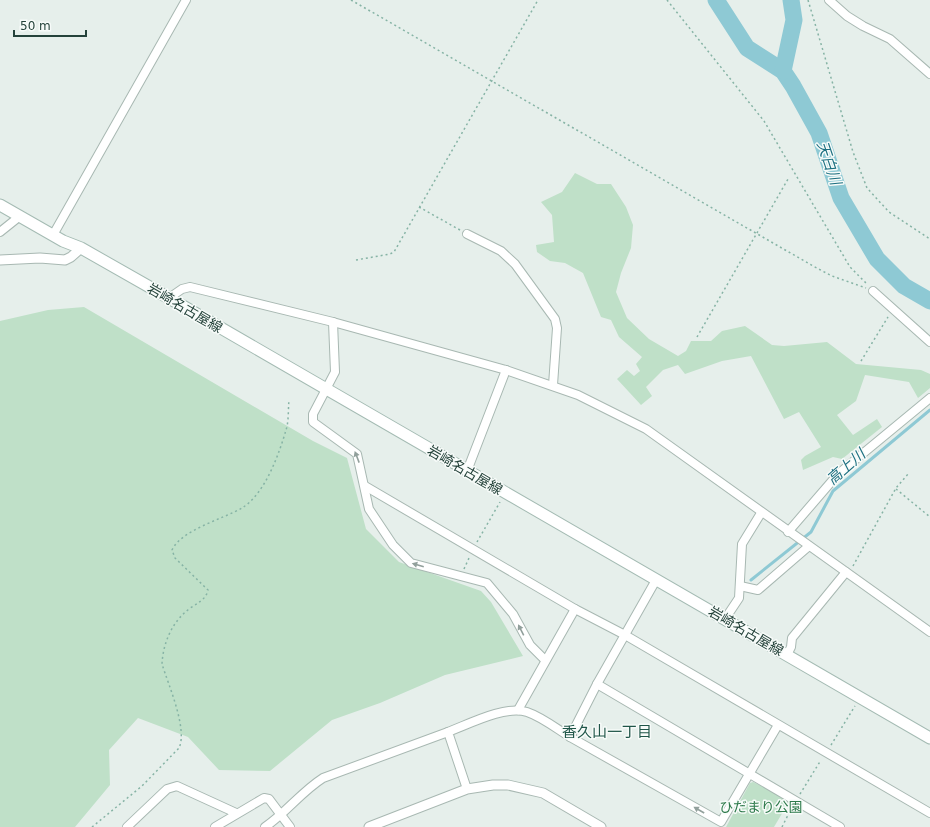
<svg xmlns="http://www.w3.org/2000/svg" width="930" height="827" font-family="'DejaVu Sans','Noto Sans JP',sans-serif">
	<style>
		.green { fill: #bfe0c8 }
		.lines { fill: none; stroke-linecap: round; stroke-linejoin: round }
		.stream { stroke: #8ec9d4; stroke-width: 3 }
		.river { stroke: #8ec9d4; stroke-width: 17 }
		.minor-casing { stroke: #a8b8b2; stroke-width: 10 }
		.tertiary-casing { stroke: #a8b8b2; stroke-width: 11 }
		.secondary-casing { stroke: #a4bbb3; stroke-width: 13 }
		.path { stroke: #86b3a5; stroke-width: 1.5; stroke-dasharray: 2 3; stroke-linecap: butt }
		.minor { stroke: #fff; stroke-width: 8 }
		.tertiary { stroke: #fff; stroke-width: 9 }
		.secondary { stroke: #fff; stroke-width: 11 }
		.oneway { fill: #92a09c }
		.labels { text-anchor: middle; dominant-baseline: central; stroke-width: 3; stroke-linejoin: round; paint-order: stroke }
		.street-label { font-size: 14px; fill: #24423a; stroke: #f7fbf9 }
		.park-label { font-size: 14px; fill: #2d7a4b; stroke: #f7fbf9 }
		.water-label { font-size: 15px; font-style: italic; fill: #1c6f80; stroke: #f7fbf9 }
		.neighbourhood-label { font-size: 15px; fill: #1f5548; stroke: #f7fbf9 }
	</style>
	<rect width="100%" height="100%" fill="#e6efeb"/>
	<g class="green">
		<polygon points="575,173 597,184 611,184 626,207 633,225 631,248 621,273 616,292 627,318 649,339 678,356 686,351 691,341 711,341 722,331 745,326 772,345 784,346 827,342 856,364 921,370 930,374 930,388 918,398 909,382 865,375 856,401 837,415 853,435 877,419 882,427 842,459 833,457 803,470 801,460 805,456 821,447 799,412 784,419 751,356 722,361 685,374 678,365 663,370 646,387 652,396 641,405 617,379 627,370 634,376 640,371 636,364 642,357 619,337 611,320 601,317 583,273 565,263 550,261 537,252 536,245 554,242 552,215 541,202 562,192"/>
		<polygon points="84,307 313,441 347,458 366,529 399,562 481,591 491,602 523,656 445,675 380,703 332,720 270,771 219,770 188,737 138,718 109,750 110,785 75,827 0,827 0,321 48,310"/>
		<polygon points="753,782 790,800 774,827 726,827 750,783"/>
	</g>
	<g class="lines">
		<polyline class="stream" points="751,580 811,532 833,491 930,410"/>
		<g class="river">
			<polyline points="716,0 747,48 783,71 793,86 819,133 841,198 877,259 904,286 930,301"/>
			<polyline points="783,71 794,20 791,0"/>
		</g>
		<g class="minor-casing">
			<g id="minor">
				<polyline points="829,0 847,16 863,26 890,39 930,74"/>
				<polyline points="0,232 20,216"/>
				<polyline points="467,234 501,251 515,264 555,319 557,328 553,385"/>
				<polyline points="53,235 186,0"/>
				<polyline points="873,291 930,342"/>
				<polyline points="169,298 182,289 190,287 333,322 506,370 578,395 646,429 930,632"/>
				<polyline points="333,322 335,372 313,414 313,422 357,454 369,509 393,545 411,563 487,583 513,614 530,645 545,660"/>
				<polyline points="467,471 506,370"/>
				<polyline points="365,486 575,609 625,635 930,813"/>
				<polyline points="788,532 838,474 930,398"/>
				<polyline points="740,586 758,590 809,546"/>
				<polyline points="725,619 739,598 742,544 761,513"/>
				<polyline points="787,655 791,647 792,638 846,572"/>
				<polyline points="597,684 840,827"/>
				<polyline points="518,710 575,609"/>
				<polyline points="570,737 721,822 778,725"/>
				<path d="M467 789 448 732C469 724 505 705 527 712 542 717 557 729 570 737L597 684 656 580"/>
				<polyline points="127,827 167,789 177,786 236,813"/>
				<polyline points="215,827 264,798 269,799 290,827"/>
				<path d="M265 827C286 813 301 792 323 778L448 732"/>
			</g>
		</g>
		<g class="tertiary-casing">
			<g id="tertiary">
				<polyline points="0,260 40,258 65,260 71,257 81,248"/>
				<polyline points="369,827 467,789 493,785 508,785 543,793 601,827"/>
			</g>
		</g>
		<g class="secondary-casing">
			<polyline id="secondary" points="0,205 63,241 81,248 169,298 930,738"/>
		</g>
		<g class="path">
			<polyline points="351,0 813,266 832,276 866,288"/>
			<polyline points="667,0 764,121 850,267 868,285"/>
			<polyline points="808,0 853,152 867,188 889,212 930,239"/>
			<polyline points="419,207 460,230"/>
			<polyline points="356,260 390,254 394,252 538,0"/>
			<polyline points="697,337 788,179"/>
			<polyline points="861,361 888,317"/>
			<polyline points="896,489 930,517"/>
			<polyline points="477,542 500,502"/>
			<polyline points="853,566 896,488 908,474"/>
			<polyline points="464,569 469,558"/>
			<polyline points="831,745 855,706"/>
			<polyline points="800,794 821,760"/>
			<path d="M92 827 142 786 179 748C188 729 168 684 162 664 163 643 172 622 189 609 197 603 206 600 208 590L175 558 172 550C181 530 223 519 242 508 265 494 279 454 286 430 289 421 288 409 289 400"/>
			<polyline points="782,827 791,809"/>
		</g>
		<use href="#minor" class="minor"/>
		<use href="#tertiary" class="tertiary"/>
		<use href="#secondary" class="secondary"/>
	</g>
	<defs><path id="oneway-solid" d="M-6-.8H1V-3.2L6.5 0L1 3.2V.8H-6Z"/></defs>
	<g class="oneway">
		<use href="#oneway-solid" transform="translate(357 457) rotate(-111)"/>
		<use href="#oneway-solid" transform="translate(418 565) rotate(-164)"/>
		<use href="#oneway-solid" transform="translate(521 630) rotate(-117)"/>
		<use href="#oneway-solid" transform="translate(699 810) rotate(-150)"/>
	</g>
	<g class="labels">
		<g class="street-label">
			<text transform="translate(185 308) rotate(30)">岩崎名古屋線</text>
			<text transform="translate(465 470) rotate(30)">岩崎名古屋線</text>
			<text transform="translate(746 631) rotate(30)">岩崎名古屋線</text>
		</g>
		<g class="park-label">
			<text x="761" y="807">ひだまり公園</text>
		</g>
		<g class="water-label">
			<text transform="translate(829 163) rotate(71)">天白川</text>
			<text transform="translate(846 467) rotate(-41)">高上川</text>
		</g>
		<g class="neighbourhood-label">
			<text x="607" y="732">香久山一丁目</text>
		</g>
	</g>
	<path d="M14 30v6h72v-6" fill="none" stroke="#24423a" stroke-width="2"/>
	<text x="20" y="30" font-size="12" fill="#24423a" stroke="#f7fbf9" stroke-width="3" paint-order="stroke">50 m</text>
</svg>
